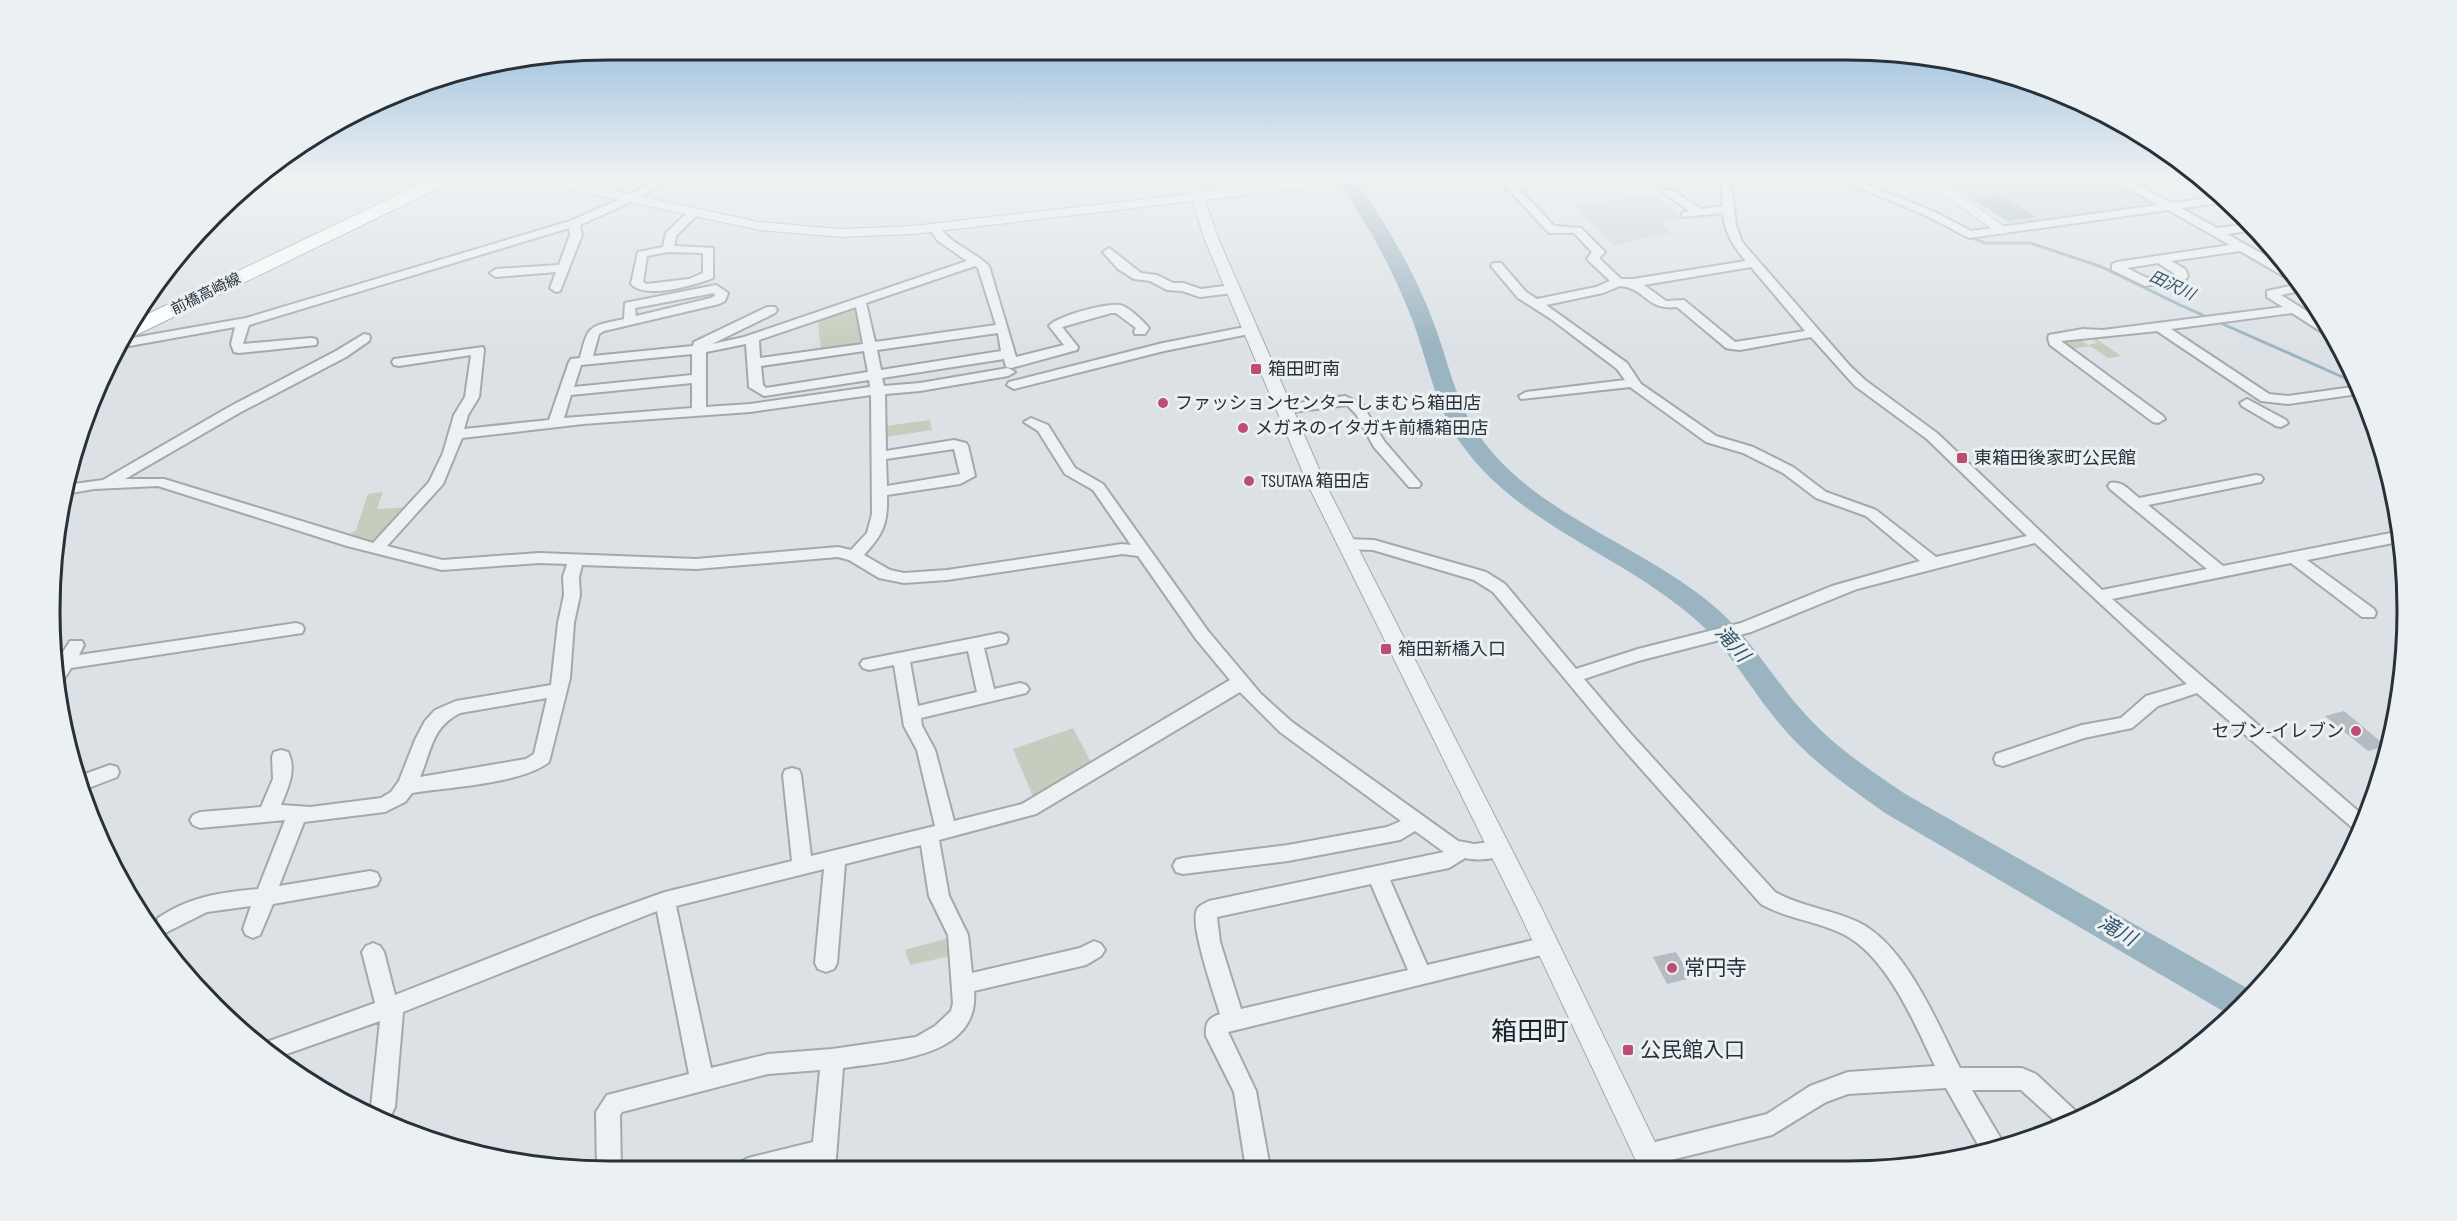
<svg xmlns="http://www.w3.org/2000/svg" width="2457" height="1221" font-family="'Sofia Sans Condensed','Noto Sans JP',sans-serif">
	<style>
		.built { fill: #cbd0d5 }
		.green { fill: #c5cebe }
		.water { fill: #9ab4c1 }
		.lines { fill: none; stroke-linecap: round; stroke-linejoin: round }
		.stream { stroke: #9ab4c1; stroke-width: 3 }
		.river { fill: #9ab4c1; fill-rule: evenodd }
		.building { fill: #b4bbc1 }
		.minor-casing { stroke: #a2a9ae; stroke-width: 4 }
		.tertiary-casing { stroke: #a2a9ae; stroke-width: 2 }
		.primary-casing { stroke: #9da7af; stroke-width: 2 }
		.minor { fill: #eef1f3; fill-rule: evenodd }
		.tertiary { fill: #eef1f3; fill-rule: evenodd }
		.primary { fill: #fff; fill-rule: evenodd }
		.poi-dot { fill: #be4d71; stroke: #ebf0f3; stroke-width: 2 }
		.labels { text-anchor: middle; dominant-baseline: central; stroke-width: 6; stroke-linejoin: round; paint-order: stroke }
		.far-street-label { font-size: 15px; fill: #283139; stroke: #ebf0f3 }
		.far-water-label { font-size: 16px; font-style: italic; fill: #365568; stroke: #ebf0f3 }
		.poi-label { font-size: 18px; fill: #283139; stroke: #ebf0f3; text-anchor: start }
		.water-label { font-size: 20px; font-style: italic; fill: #365568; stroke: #ebf0f3 }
		.near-poi-label { font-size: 21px; fill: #283139; stroke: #ebf0f3; text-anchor: start }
		.near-quarter-label { font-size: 26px; fill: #1a222a; stroke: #ebf0f3 }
		.rim { fill: none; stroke: #283139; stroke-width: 3 }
	</style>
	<rect width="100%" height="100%" fill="#dce1e5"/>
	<g class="built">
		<polygon points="1935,176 2105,176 2163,206 2012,225"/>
		<polygon points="1653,195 1684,218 1660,222 1672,234 1636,239 1614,246 1574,205"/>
	</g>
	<g class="green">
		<polygon points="854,309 858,309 864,344 859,346 821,350 818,324 821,320"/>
		<polygon points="2090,337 2095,338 2121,356 2108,358 2090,346 2072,349 2064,343 2066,341 2079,339 2088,345 2097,343"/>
		<polygon points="930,420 932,430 886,437 885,426"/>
		<polygon points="383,492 377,509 410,507 375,543 346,537 356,530 368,494"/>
		<polygon points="1073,728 1092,764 1034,799 1013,749"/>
		<polygon points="952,937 955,955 910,965 905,950"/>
	</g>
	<polygon class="water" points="2001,195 2036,217 2008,221 1973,199"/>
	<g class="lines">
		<g class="stream">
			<polyline points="1831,176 1876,194"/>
			<polyline points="1970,237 1985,243 2030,243 2102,267 2180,305 2356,383"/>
		</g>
		<path class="river" d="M1334 176H1352C1385 221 1413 269 1433 321 1448 360 1456 405 1481 438 1537 516 1643 545 1715 607 1748 635 1770 674 1799 707 1829 743 1868 769 1907 795L2252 991 2228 1014 1885 813C1847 786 1808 759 1778 722 1750 688 1729 649 1696 620 1623 555 1520 526 1462 445 1435 408 1428 361 1412 319 1392 267 1366 221 1334 176Z"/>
	</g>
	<g class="building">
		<polygon points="2344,711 2386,746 2368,751 2325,716"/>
		<polygon points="1676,952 1691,978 1667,984 1653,957"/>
	</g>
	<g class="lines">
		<g class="minor-casing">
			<g id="minor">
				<polygon points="664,176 677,176 635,200 580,225 582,235 560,291 556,292 550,288 556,272 496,277 490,273 496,269 559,265 570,235 569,228 249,325 243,344 311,338 316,339 317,342 316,345 239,353 234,352 231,344 235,327 118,348 121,340 246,318 570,221 627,196"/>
				<path d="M1080 176H1102C1098 181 1087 181 1081 179Z"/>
				<path d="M1496 176H1507L1554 226 1581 228 1605 252 1599 258 1621 279H1633L1746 261C1733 246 1725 233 1723 213L1682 217V213L1689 211 1663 192 1664 190H1672L1701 209 1723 206 1720 176H1730L1736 225 1742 242 1850 366 1865 380 1937 433 2102 590 2207 569 2110 489 2108 486 2110 483C2122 480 2130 491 2139 498L2256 475 2261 476 2263 479 2261 482 2148 505 2223 566 2401 531 2403 541 2307 560 2374 609 2376 613 2374 617H2362L2291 563 2112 599 2365 817 2360 832 2355 830 2197 693 2158 706 2132 728 2084 738 2003 766 1996 764 1994 759 1996 754 2082 725 2121 718 2146 696 2187 684 2035 543 1857 589 1751 632 1638 661 1584 679 1631 734 1775 892C1801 907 1831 909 1858 922 1906 945 1937 1023 1960 1068H2022L2036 1074 2082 1117 2063 1128 2021 1090H1972L2004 1144 1981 1150 1946 1088 1848 1094 1826 1102 1772 1135 1647 1166 1639 1162 1635 1154 1639 1146 1767 1114 1810 1086 1848 1072 1935 1066C1915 1024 1887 956 1843 934 1817 921 1787 919 1761 904L1619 744 1493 592 1474 580 1373 550 1346 549 1338 544 1346 539 1374 540 1486 572 1505 584 1576 669 1638 649 1741 623 1832 586 1920 561 1866 516 1816 498 1783 473 1743 453 1706 442 1630 387 1521 399 1519 396 1526 392 1625 380 1617 369 1551 319 1518 298 1491 266 1493 263H1501L1526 292 1537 299 1596 287 1610 281 1589 261 1587 259 1592 252 1574 233H1549ZM1751 267 1805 331 1735 342 1684 300 1666 301 1644 285ZM1620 286C1646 288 1646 311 1677 307L1726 348 1731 349 1740 350 1811 337 1855 386 1927 439 2027 536 1936 557 1876 510 1826 492 1793 467 1753 447 1716 436 1641 384 1627 363 1546 305 1603 293Z"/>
				<path d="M1832 176H1846L1935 212 1971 231 2158 205 2105 176H2118L2127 181 2151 176H2171L2170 178 2136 185 2172 203 2221 196 2227 202 2181 208 2217 228 2251 224 2256 230 2227 234 2289 269 2296 280H2290L2240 251 2171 261 2185 269 2188 276 2186 279 2145 286 2112 270V264L2117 262 2230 245 2168 210 1969 238 1927 216ZM2158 263 2175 274 2147 278 2127 268Z"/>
				<path d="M694 209 700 212 676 236 674 246 713 248V278C694 285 646 300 631 284L638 252 663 247 666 233 690 210ZM668 252 703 253V273L689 279 647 284 643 282 647 256Z"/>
				<path d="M935 225 939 226C951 245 974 251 989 266L1016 357 1064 345 1049 326C1057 316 1106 303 1120 305 1129 307 1143 321 1149 328L1145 334H1135L1134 331 1136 328 1116 313H1111L1062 327 1078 347 1077 350 1011 368 1006 367 1004 359 882 378 884 386 920 383 1008 368 1015 372 1008 376 920 391 885 394 886 451 954 440 966 443 968 446 975 476 960 484 887 495C888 524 883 534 864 555L890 570 904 573 947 570 1122 544 1131 545 1093 490 1065 474 1038 431 1024 422 1031 418 1048 425 1075 468 1103 484 1208 631 1261 694 1292 722 1458 841 1474 844 1499 841 1506 843 1509 849 1506 855C1493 859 1478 861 1465 858L1449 868 1390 880 1427 965 1547 937 1554 940 1558 946 1554 952 1228 1032 1256 1091 1270 1168 1246 1169 1234 1092 1206 1036C1205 1023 1208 1018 1220 1014 1214 994 1192 931 1196 913 1197 906 1203 904 1209 901L1444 852 1415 831 1400 840 1288 861 1183 874 1176 872 1173 866 1176 860 1183 858 1288 845 1387 827 1401 821 1280 732 1240 692 1036 814 939 840 949 896 968 935 972 973 1080 948 1094 941 1101 944 1105 950 1101 956 1086 965 974 991C980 1058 889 1061 843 1068L835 1170H811V1166L796 1170H736L740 1162 748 1158 813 1142 820 1070 768 1074 622 1112 620 1115 621 1170H597L596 1112 607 1095 689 1074 657 911 403 1012 395 1107 391 1115 383 1118 375 1115 371 1107 380 1021 281 1056 264 1043 375 1003 362 952 366 946 373 943 380 946 384 952 395 995 589 919 665 892 792 861 783 775 785 770 792 768 799 770 801 775 811 856 935 826 917 750 904 726 894 665 869 670 863 668 860 664 863 660 1000 633 1006 635 1008 639 1006 643 984 648 994 689 1020 683 1026 685 1029 689 1026 693 921 718 922 726 935 750 954 821 1022 804 1230 680 1196 639 1138 556 1122 554 947 580 904 583 879 578 849 560 838 557 696 569 582 565 579 577 580 595 574 623 570 678 549 762C521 784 448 787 412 793L405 802 385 812 304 822 279 886 370 871 377 873 380 879 377 885 370 887 273 904 260 935 253 938 246 935 243 929 251 906 207 912 165 933 159 931 156 926 158 918C189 897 221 892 258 889L285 820 200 828 193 825 190 820 193 815 200 812 261 807 273 779 272 757 274 752 281 750 288 752C297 769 288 788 281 805L310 807 381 798 391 792 399 781 415 740 425 721 435 710 456 701 551 685 558 623 564 595 563 577 567 564 539 563 442 570 347 546 158 486 94 489 65 494H63L66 485 103 480 229 407 336 351 364 334 369 335 370 338 369 341 346 357 239 413 125 479H164L373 543 429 482 443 453 454 415 465 397 471 355 399 366 394 365 392 362 394 359 483 347 484 350 479 397 468 415 464 429 549 420 569 362 571 359 580 358C589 323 589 327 624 319L625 303 716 285 728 293 725 301 719 304 604 331 599 334 593 356 693 346 694 342 767 307H775L777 310 775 313 712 344 744 337 967 261 937 240 929 228ZM975 266 978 268 996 325 875 342 866 303ZM714 293 715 296 711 298 636 316 635 308ZM856 307 863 344 760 358 759 340ZM998 333 1001 351 881 370 877 350ZM746 344 749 387 764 396 869 380 870 387 750 404 706 407V352ZM864 351 868 372 766 388 763 385 761 366ZM692 354V375L574 387 581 365ZM692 383V408L564 418 571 395ZM871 395 872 514 867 533 851 550 838 547 696 559 539 553 442 560 387 546 443 484 462 438 583 424 750 412ZM954 449 960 474 887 486 886 459ZM968 651 977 692 918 706 910 662ZM547 698 534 754 526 759 420 777C432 750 431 728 460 713ZM921 845 929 896 948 935 953 1003 951 1011 935 1026 916 1037 832 1049 768 1054 711 1068 676 906 824 869 815 963 818 969 826 972 834 969 837 963 845 864ZM1371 884 1408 970 1241 1009 1220 942 1217 917Z"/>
				<polygon points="1109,248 1141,273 1157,275 1173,283 1183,283 1201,289 1233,285 1239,289 1233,293 1200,297 1182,291 1167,290 1150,281 1134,279 1118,269 1103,252"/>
				<polygon points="2299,284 2304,290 2281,295 2329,325 2335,336 2328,336 2292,313 2171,329 2269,394 2288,396 2353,387 2358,388 2360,391 2358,394 2288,404 2261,401 2157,331 2061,341 2163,416 2165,419 2158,423 2153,422 2050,345 2048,338 2049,335 2083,329 2103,330 2283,307 2267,297 2267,291"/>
				<polygon points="1250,326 1256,330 1254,333 1164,351 1014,389 1007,385 1009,382 1163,343"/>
				<polygon points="1345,396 1362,404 1384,441 1421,484 1419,487 1409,487 1374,447 1356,414 1347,405 1285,413 1278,409 1285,405"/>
				<polygon points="2247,399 2286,420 2288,423 2281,427 2276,426 2242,406 2240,403"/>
				<path d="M296 623 302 625 304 629 302 633 71 668 60 686 55 688C51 669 60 657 70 641H82L84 645 79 655Z"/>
				<polygon points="110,765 117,767 119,772 117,777 86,789 82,775"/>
			</g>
		</g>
		<g class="tertiary-casing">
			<g id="tertiary">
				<polygon points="523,176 546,176 759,222 841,229 913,226 1190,194 1185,176 1197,176 1203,192 1344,176 1381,176 1375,180 1205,200 1218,238 1327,487 1540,905 1667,1167 1639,1167 1519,912 1309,487 1204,238 1193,201 913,234 841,237 759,230 529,180"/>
				<polygon points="1917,176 1931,176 2010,230 2003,234 1998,233"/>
			</g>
		</g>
		<g class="primary-casing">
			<polygon id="primary" points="438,176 459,176 457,179 130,338 121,339 129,323"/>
		</g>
		<use href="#minor" class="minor"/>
		<use href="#tertiary" class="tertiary"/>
		<use href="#primary" class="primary"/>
	</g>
	<linearGradient id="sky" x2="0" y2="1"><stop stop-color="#89b4d8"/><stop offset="0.51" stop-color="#eff2f3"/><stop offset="1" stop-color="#eff2f3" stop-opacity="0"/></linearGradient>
	<rect width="2457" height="347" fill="url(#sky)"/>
	<g class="poi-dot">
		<rect x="1250" y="363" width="12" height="12" rx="3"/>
		<circle cx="1163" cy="403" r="6"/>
		<circle cx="1243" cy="428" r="6"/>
		<rect x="1956" y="452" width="12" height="12" rx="3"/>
		<circle cx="1249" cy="481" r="6"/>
		<rect x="1380" y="643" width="12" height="12" rx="3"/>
		<circle cx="2356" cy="731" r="6"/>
		<circle cx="1672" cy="968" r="6"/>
		<rect x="1622" y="1044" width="12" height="12" rx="3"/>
	</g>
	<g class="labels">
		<g class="far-street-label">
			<text transform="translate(206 294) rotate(-26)">前橋高崎線</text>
		</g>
		<g class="far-water-label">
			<text transform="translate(2172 286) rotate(25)">田沢川</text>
		</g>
		<g class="poi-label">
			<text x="1268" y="369">箱田町南</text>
			<text x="1175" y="403">ファッションセンターしまむら箱田店</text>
			<text x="1255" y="428">メガネのイタガキ前橋箱田店</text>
			<text x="1974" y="458">東箱田後家町公民館</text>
			<text x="1261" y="481">TSUTAYA 箱田店</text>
			<text x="1398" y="649">箱田新橋入口</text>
			<text x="2344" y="731" text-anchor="end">セブン-イレブン</text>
		</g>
		<g class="water-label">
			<text transform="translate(1732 644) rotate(49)">滝川</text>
			<text transform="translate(2117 931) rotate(30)">滝川</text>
		</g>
		<g class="near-poi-label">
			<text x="1684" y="968">常円寺</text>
			<text x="1640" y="1050">公民館入口</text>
		</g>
		<g class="near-quarter-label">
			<text x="1530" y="1032">箱田町</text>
		</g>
	</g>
	<path d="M0 0H2457V1221H0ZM610 60H1847A550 550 0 0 1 2397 610V611A550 550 0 0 1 1847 1161H610A550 550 0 0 1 60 611V610A550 550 0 0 1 610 60Z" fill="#ebf0f3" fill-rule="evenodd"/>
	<path class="rim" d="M610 60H1847A550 550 0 0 1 2397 610V611A550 550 0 0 1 1847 1161H610A550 550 0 0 1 60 611V610A550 550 0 0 1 610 60Z"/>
</svg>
